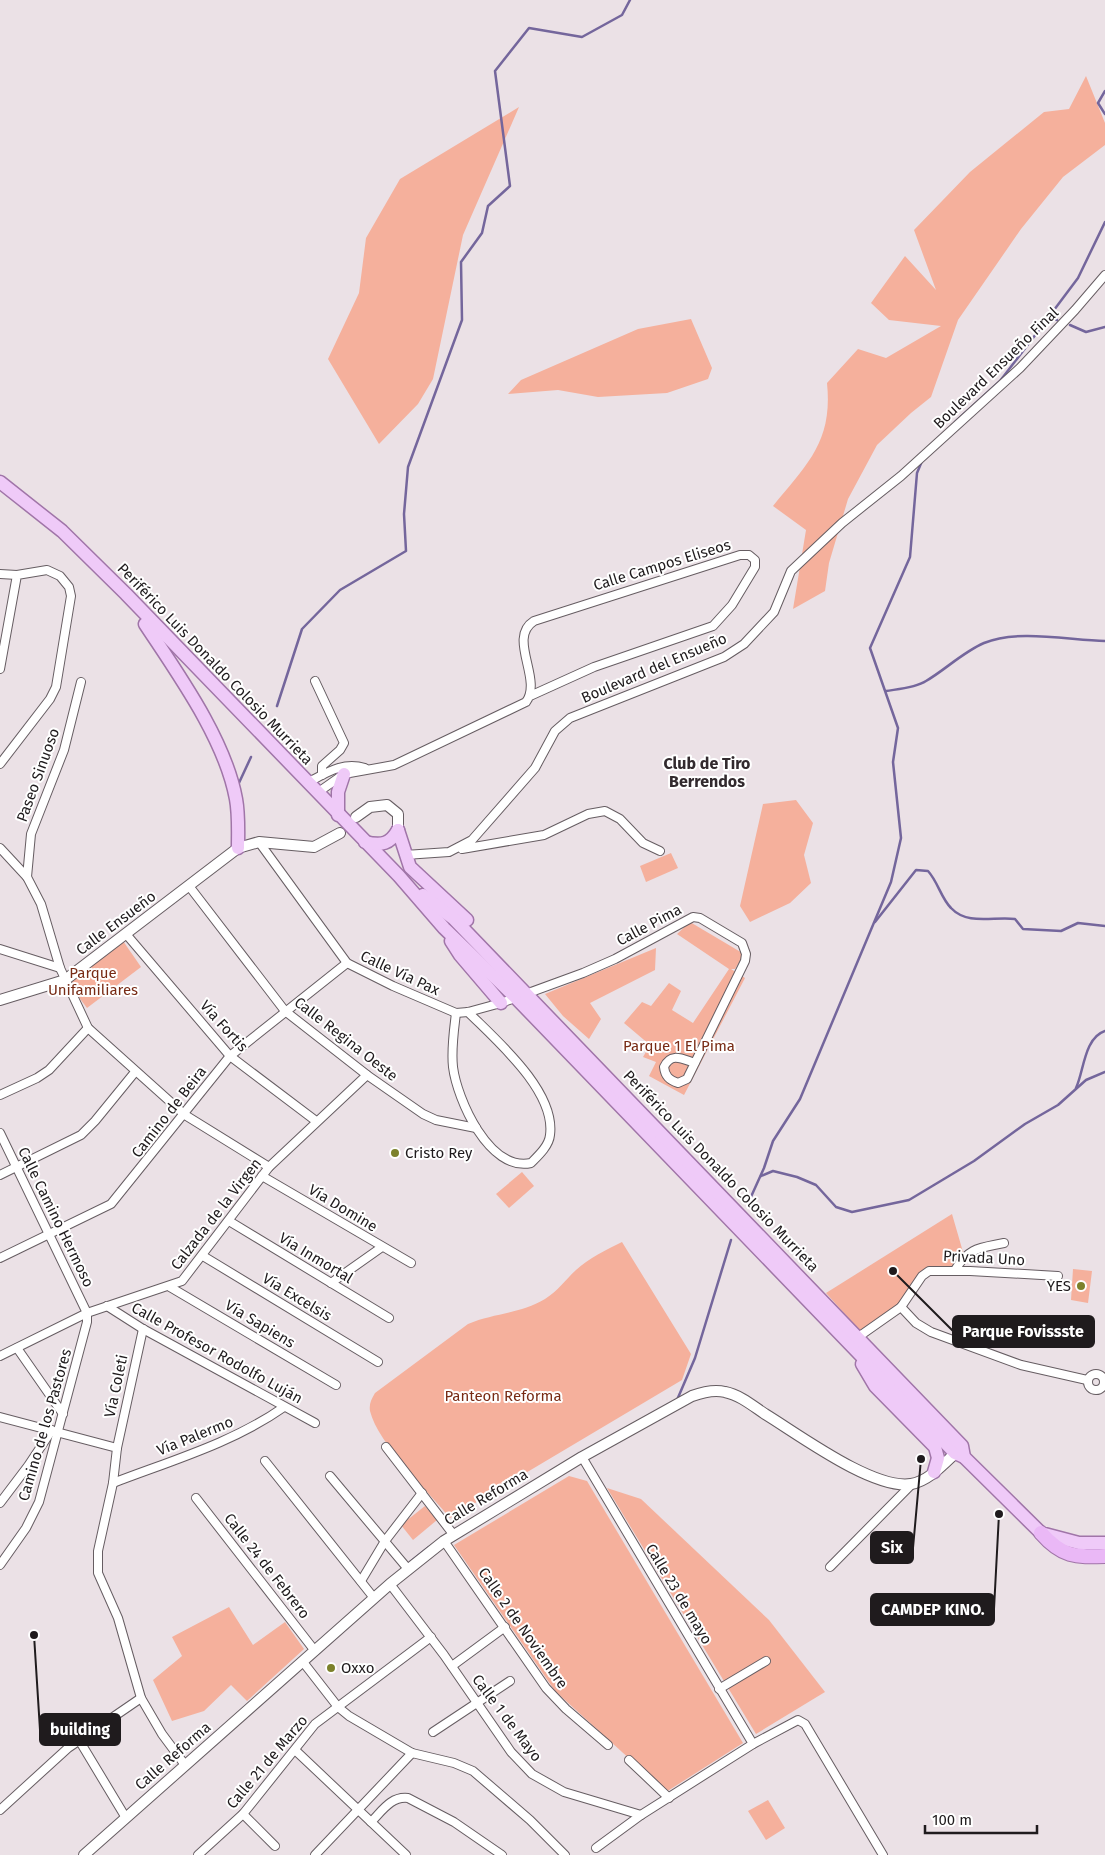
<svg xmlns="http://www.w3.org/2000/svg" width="1105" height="1855" font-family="'Fira Sans',sans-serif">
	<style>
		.green { fill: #f5b09c }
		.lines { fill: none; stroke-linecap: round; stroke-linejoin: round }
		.stream { stroke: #74669c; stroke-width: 2.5 }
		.minor-casing { stroke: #665d62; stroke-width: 10 }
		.tertiary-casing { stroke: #665d62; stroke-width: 12 }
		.primary-casing { stroke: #a075a8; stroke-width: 15 }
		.trunk-casing { stroke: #a075a8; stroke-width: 16 }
		.minor { stroke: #fff; stroke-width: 8 }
		.tertiary { stroke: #fff; stroke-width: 10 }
		.primary { stroke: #efcaf8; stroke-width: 12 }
		.trunk { stroke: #eab8f6; stroke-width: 14 }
		.poi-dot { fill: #7c812b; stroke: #fff; stroke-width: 2 }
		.labels { text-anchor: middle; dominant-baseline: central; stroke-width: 4; stroke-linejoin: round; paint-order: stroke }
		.street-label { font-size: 15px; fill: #1f1b1d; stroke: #fff }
		.park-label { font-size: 15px; fill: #782b15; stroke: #fff }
		.poi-label { font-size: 15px; fill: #1f1b1d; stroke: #fff; text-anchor: start }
		.neighbourhood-label { font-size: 16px; font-weight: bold; fill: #322a2e; stroke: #fff }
		.leader { fill: none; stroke: #1f1b1d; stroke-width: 2 }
		.callout-dot { fill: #1f1b1d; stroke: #fff; stroke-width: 2 }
		.callout { fill: #1f1b1d; stroke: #1f1b1d; stroke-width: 2 }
		.callout-label { font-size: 16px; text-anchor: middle; font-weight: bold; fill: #fff }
	</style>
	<rect width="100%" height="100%" fill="#ebe1e6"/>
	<g class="green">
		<path d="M1086 76 1105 123V145L1063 177 1021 229 958 320 931 397 911 413 877 445 848 499 829 563 825 591 793 609 806 530 773 506C807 464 833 442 827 383L858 349 886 358 941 326 889 320 871 303 905 256 936 290 914 230 970 172 1044 112 1069 109Z"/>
		<polygon points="519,107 463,235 433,379 418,404 379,444 328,359 359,293 366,238 400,179"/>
		<polygon points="691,319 712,368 708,379 667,393 598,397 558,390 508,394 521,380 638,329"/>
		<polygon points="796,800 813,823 804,855 811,883 790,903 750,922 740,906 763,804"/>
		<polygon points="671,853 678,868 646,882 640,866"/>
		<polygon points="690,922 744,954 735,969 731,969 745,978 684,1095 649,1076 656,1062 643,1057 650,1045 624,1023 642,1002 651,1006 669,983 681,991 672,1010 693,1023 729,969 677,934"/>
		<polygon points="121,938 141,967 87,1008 66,980"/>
		<polygon points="656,948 655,970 590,1003 601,1019 589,1039 563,1016 545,994"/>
		<polygon points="522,1172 534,1186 509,1208 496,1194"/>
		<path d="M952 1214 963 1252 954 1268C912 1264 918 1286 893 1309 884 1318 870 1324 860 1331L826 1293Z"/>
		<path d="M622 1242 691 1354 682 1380 450 1518C428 1491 378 1444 370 1411 369 1404 371 1400 375 1393L468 1324C494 1313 520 1314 545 1299 558 1291 565 1280 576 1270 589 1258 606 1250 622 1242Z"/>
		<polygon points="1073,1269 1092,1271 1088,1303 1071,1300"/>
		<polygon points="569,1476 587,1481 743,1743 666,1792 555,1691 454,1545"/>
		<polygon points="607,1488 641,1499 769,1620 825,1692 756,1734"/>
		<polygon points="425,1506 437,1520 413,1540 401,1525"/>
		<polygon points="229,1607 253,1645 285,1622 304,1649 247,1701 231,1685 204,1711 172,1721 153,1680 182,1656 172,1637"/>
		<polygon points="768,1800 785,1828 766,1840 748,1811"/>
	</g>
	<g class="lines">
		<g class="stream">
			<polyline points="1105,91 1098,103 1105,114"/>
			<polyline points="1049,317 1057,320"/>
			<polyline points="1070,325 1086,332 1105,327"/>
			<polyline points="955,422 1000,381 1036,334 1078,278 1105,222"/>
			<path d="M886 691C898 689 915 688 926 681 945 670 963 652 984 643 1018 629 1068 640 1105 641"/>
			<polyline points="277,706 302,629 340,590 406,551 404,514 408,467 462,320 461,262 482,233 488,206 510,186 495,71 529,28 582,37 622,15 630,0"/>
			<polyline points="238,785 251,757"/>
			<path d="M875 922 916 870 928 871C938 882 941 898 951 908 968 926 994 916 1015 919L1023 929 1061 931 1078 923 1105 926"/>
			<path d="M1076 1088C1084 1071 1084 1038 1105 1031"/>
			<polyline points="761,1176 773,1171 797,1177 816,1185 836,1207 852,1212 909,1200 974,1161 1025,1124 1058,1105 1086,1080 1105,1072"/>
			<polyline points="750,1199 764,1168 773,1141 800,1099 891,882 901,838 893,762 898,728 870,648 910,557 917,473 922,461"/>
			<polyline points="677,1400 695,1358 731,1240"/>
			<polyline points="410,1562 429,1547"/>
		</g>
		<g class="minor-casing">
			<g id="minor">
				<polyline points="0,574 17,575"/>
				<polyline points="0,669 17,575 47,570 60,576 69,587 71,596 56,687 50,699 0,764"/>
				<polyline points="315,681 344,743 340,750 322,766 322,775"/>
				<polyline points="81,682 64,750 31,834 27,877 41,904 60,968 88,1028 185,1115 269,1167"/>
				<path d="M307 783C326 773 343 761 365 768"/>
				<path d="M317 793 344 774 394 765 526 702C543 679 507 638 534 621L740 555H749L755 560V567L732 605 713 626 594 667 530 696"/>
				<path d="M259 842 347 963 393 986 456 1013 468 1012 501 1003 583 973 615 959 693 917 700 918 742 943 746 954 745 961 687 1079 678 1083C669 1080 665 1076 664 1067 671 1052 682 1059 695 1063"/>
				<polyline points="0,848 27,877"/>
				<polyline points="462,849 544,835 588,814 605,811 620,819 643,843 660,851"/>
				<polyline points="405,855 449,852 472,840 535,768 555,731 570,718 724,657 744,644 774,612 791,571 842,523 901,476 1020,368 1075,310 1105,275"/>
				<polyline points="189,886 285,1011 367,1075 423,1114 436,1120 476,1128"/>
				<polyline points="126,934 230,1056 316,1121"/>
				<polyline points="0,949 60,968"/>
				<path d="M456 1013C454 1030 451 1049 453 1067 457 1099 489 1172 531 1163 538 1156 549 1146 550 1135 556 1091 496 1040 468 1012"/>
				<polyline points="0,1095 37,1078 49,1070 88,1028"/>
				<polyline points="0,1133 87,1313 87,1322 39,1502 26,1528 0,1565"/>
				<polyline points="0,1175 81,1135 95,1121 135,1072"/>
				<polyline points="262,1176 411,1263"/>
				<polyline points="229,1221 389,1318"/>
				<polyline points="203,1256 378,1362"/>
				<polyline points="0,1258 111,1204 230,1056 347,963"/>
				<path d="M955 1270C969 1247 980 1248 1004 1243"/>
				<polyline points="331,1283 382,1247"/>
				<polyline points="170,1287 336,1385"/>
				<polyline points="107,1306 143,1329 315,1423"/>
				<polyline points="901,1307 916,1323 931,1332 1021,1365 1087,1380"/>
				<polyline points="854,1340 901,1307 922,1276 929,1271 970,1271 1058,1276"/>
				<polyline points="17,1348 63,1414"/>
				<polyline points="0,1356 87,1313 182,1281 269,1167 367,1075"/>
				<circle cx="1096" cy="1382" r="8"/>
				<polyline points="0,1417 117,1448 113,1483 98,1551 98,1573 118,1618 141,1698 162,1734 185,1765"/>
				<polyline points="386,1447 453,1534"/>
				<polyline points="117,1448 143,1329"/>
				<polyline points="582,1457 753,1744"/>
				<polyline points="265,1461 374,1598"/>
				<polyline points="330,1476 408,1569"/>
				<path d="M113 1483C170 1461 233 1443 284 1407"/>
				<polyline points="196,1498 315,1651"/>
				<polyline points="0,1503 28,1466 52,1430"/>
				<polyline points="444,1541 546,1688 566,1709 608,1745"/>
				<polyline points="830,1567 912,1484"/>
				<polyline points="361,1581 385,1541 422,1493"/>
				<polyline points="390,1584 444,1655 511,1752 532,1774 564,1792 641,1815"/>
				<polyline points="303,1662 338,1707 349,1716 412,1753 454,1763 473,1771 530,1820 565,1855"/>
				<polyline points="452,1666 505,1627"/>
				<polyline points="719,1689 766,1661"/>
				<polyline points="433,1732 510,1681"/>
				<polyline points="79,1740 126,1818"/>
				<polyline points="295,1750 406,1855"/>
				<polyline points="629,1760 669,1798"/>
				<polyline points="0,1810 68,1748 141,1698"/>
				<polyline points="243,1814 275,1846"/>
				<path d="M371 1822C382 1811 391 1796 408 1798L454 1822 502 1855"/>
				<polyline points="596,1848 641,1815 753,1744 798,1720 805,1724 883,1855"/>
				<polyline points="198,1855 243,1814 315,1724 431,1637"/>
				<polyline points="315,1855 412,1753"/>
			</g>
		</g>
		<g class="tertiary-casing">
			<g id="tertiary">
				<polyline points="356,817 370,807 387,805 398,814 398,830"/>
				<polyline points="0,1000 65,980 238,848 259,842 314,847 340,833"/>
				<path d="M84 1855 390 1584 444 1541 582 1457 692 1396C703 1392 714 1389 725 1392 740 1395 753 1406 765 1414 798 1434 873 1490 911 1484 930 1481 946 1461 960 1449"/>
			</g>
		</g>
		<g class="primary-casing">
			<g id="primary">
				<polyline points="0,482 62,531 126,594 399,876 444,928 516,998 955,1453 964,1457 1041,1533 1079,1543 1105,1543"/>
				<path d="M145 624C178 674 225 739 236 799 239 815 238 832 238 848"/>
				<polyline points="338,815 338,792 344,774"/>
				<polyline points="398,830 410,867 467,920"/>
				<path d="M365 842C382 846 390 844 398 830"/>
				<polyline points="423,895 454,919 962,1446 964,1457"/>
				<polyline points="451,941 460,955 501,1003"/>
				<polyline points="862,1364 875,1386 935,1447 938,1458 934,1472"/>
			</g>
		</g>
		<g class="trunk-casing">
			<path id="trunk" d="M1041 1533C1062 1557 1075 1557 1105 1556"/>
		</g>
		<use href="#minor" class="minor"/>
		<use href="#tertiary" class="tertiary"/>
		<use href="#primary" class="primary"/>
		<use href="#trunk" class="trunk"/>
	</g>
	<g class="poi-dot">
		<circle cx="395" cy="1153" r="5"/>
		<circle cx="1081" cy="1286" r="5"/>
		<circle cx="331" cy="1668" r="5"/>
	</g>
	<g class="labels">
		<g class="street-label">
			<text transform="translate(996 368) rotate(-44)">Boulevard Ensueño Final</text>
			<text transform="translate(662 565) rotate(-17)">Calle Campos Eliseos</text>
			<text transform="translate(215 664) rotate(46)">Periférico Luis Donaldo Colosio Murrieta</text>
			<text transform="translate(654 668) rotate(-23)">Boulevard del Ensueño</text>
			<text transform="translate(38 775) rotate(-70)">Paseo Sinuoso</text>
			<text transform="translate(116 923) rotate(-37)">Calle Ensueño</text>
			<text transform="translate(649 925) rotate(-28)">Calle Pima</text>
			<text transform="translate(400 973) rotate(25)">Calle Vía Pax</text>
			<text transform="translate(224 1026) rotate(48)">Vía Fortis</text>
			<text transform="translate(346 1039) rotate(38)">Calle Regina Oeste</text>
			<text transform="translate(169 1112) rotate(-52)">Camino de Beira</text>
			<text transform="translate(721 1171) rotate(46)">Periférico Luis Donaldo Colosio Murrieta</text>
			<text transform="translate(343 1208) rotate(31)">Vía Domine</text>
			<text transform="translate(216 1214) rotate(-52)">Calzada de la Virgen</text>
			<text transform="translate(56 1217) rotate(64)">Calle Camino Hermoso</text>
			<text transform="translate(316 1258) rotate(31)">Vía Inmortal</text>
			<text transform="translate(984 1258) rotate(3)">Privada Uno</text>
			<text transform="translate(297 1297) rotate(31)">Vía Excelsis</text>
			<text transform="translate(260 1324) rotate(31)">Vía Sapiens</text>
			<text transform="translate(217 1353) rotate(29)">Calle Profesor Rodolfo Luján</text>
			<text transform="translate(116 1386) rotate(-78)">Vía Coleti</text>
			<text transform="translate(45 1425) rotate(-74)">Camino de los Pastores</text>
			<text transform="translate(195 1436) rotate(-22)">Vía Palermo</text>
			<text transform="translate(486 1497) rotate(-31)">Calle Reforma</text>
			<text transform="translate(267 1566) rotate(52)">Calle 24 de Febrero</text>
			<text transform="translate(679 1594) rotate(59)">Calle 23 de mayo</text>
			<text transform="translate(523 1628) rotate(55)">Calle 2 de Noviembre</text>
			<text transform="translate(507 1718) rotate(53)">Calle 1 de Mayo</text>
			<text transform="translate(173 1756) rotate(-41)">Calle Reforma</text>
			<text transform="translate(267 1762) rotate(-50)">Calle 21 de Marzo</text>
		</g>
		<g class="park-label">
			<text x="93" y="973">Parque<tspan x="93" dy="17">Unifamiliares</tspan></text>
			<text x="679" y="1046">Parque 1 El Pima</text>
			<text x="503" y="1396">Panteon Reforma</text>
		</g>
		<g class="poi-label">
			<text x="405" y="1153">Cristo Rey</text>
			<text x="1071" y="1286" text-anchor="end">YES</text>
			<text x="341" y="1668">Oxxo</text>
		</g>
		<g class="neighbourhood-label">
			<text x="707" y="763">Club de Tiro<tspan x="707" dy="18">Berrendos</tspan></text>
		</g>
	</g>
	<path class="leader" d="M893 1271L953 1331M921 1459L913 1548M999 1514L994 1609M34 1635L40 1730"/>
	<g class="callout-dot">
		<circle cx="893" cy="1271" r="5"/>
		<circle cx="921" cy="1459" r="5"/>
		<circle cx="999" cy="1514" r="5"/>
		<circle cx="34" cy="1635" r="5"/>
	</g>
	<g class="callout">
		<rect x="953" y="1316" width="141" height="31" rx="5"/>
		<rect x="871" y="1532" width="42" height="31" rx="5"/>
		<rect x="871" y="1594" width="123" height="31" rx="5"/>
		<rect x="40" y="1714" width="80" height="31" rx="5"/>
	</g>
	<g class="callout-label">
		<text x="1023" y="1337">Parque Fovissste</text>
		<text x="892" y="1553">Six</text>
		<text x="933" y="1615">CAMDEP KINO.</text>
		<text x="80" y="1735">building</text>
	</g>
	<path d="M925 1825v8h112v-8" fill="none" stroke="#1f1b1d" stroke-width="2.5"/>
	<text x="932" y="1825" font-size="15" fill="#1f1b1d" stroke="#ffffff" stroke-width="4" paint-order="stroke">100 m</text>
</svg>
